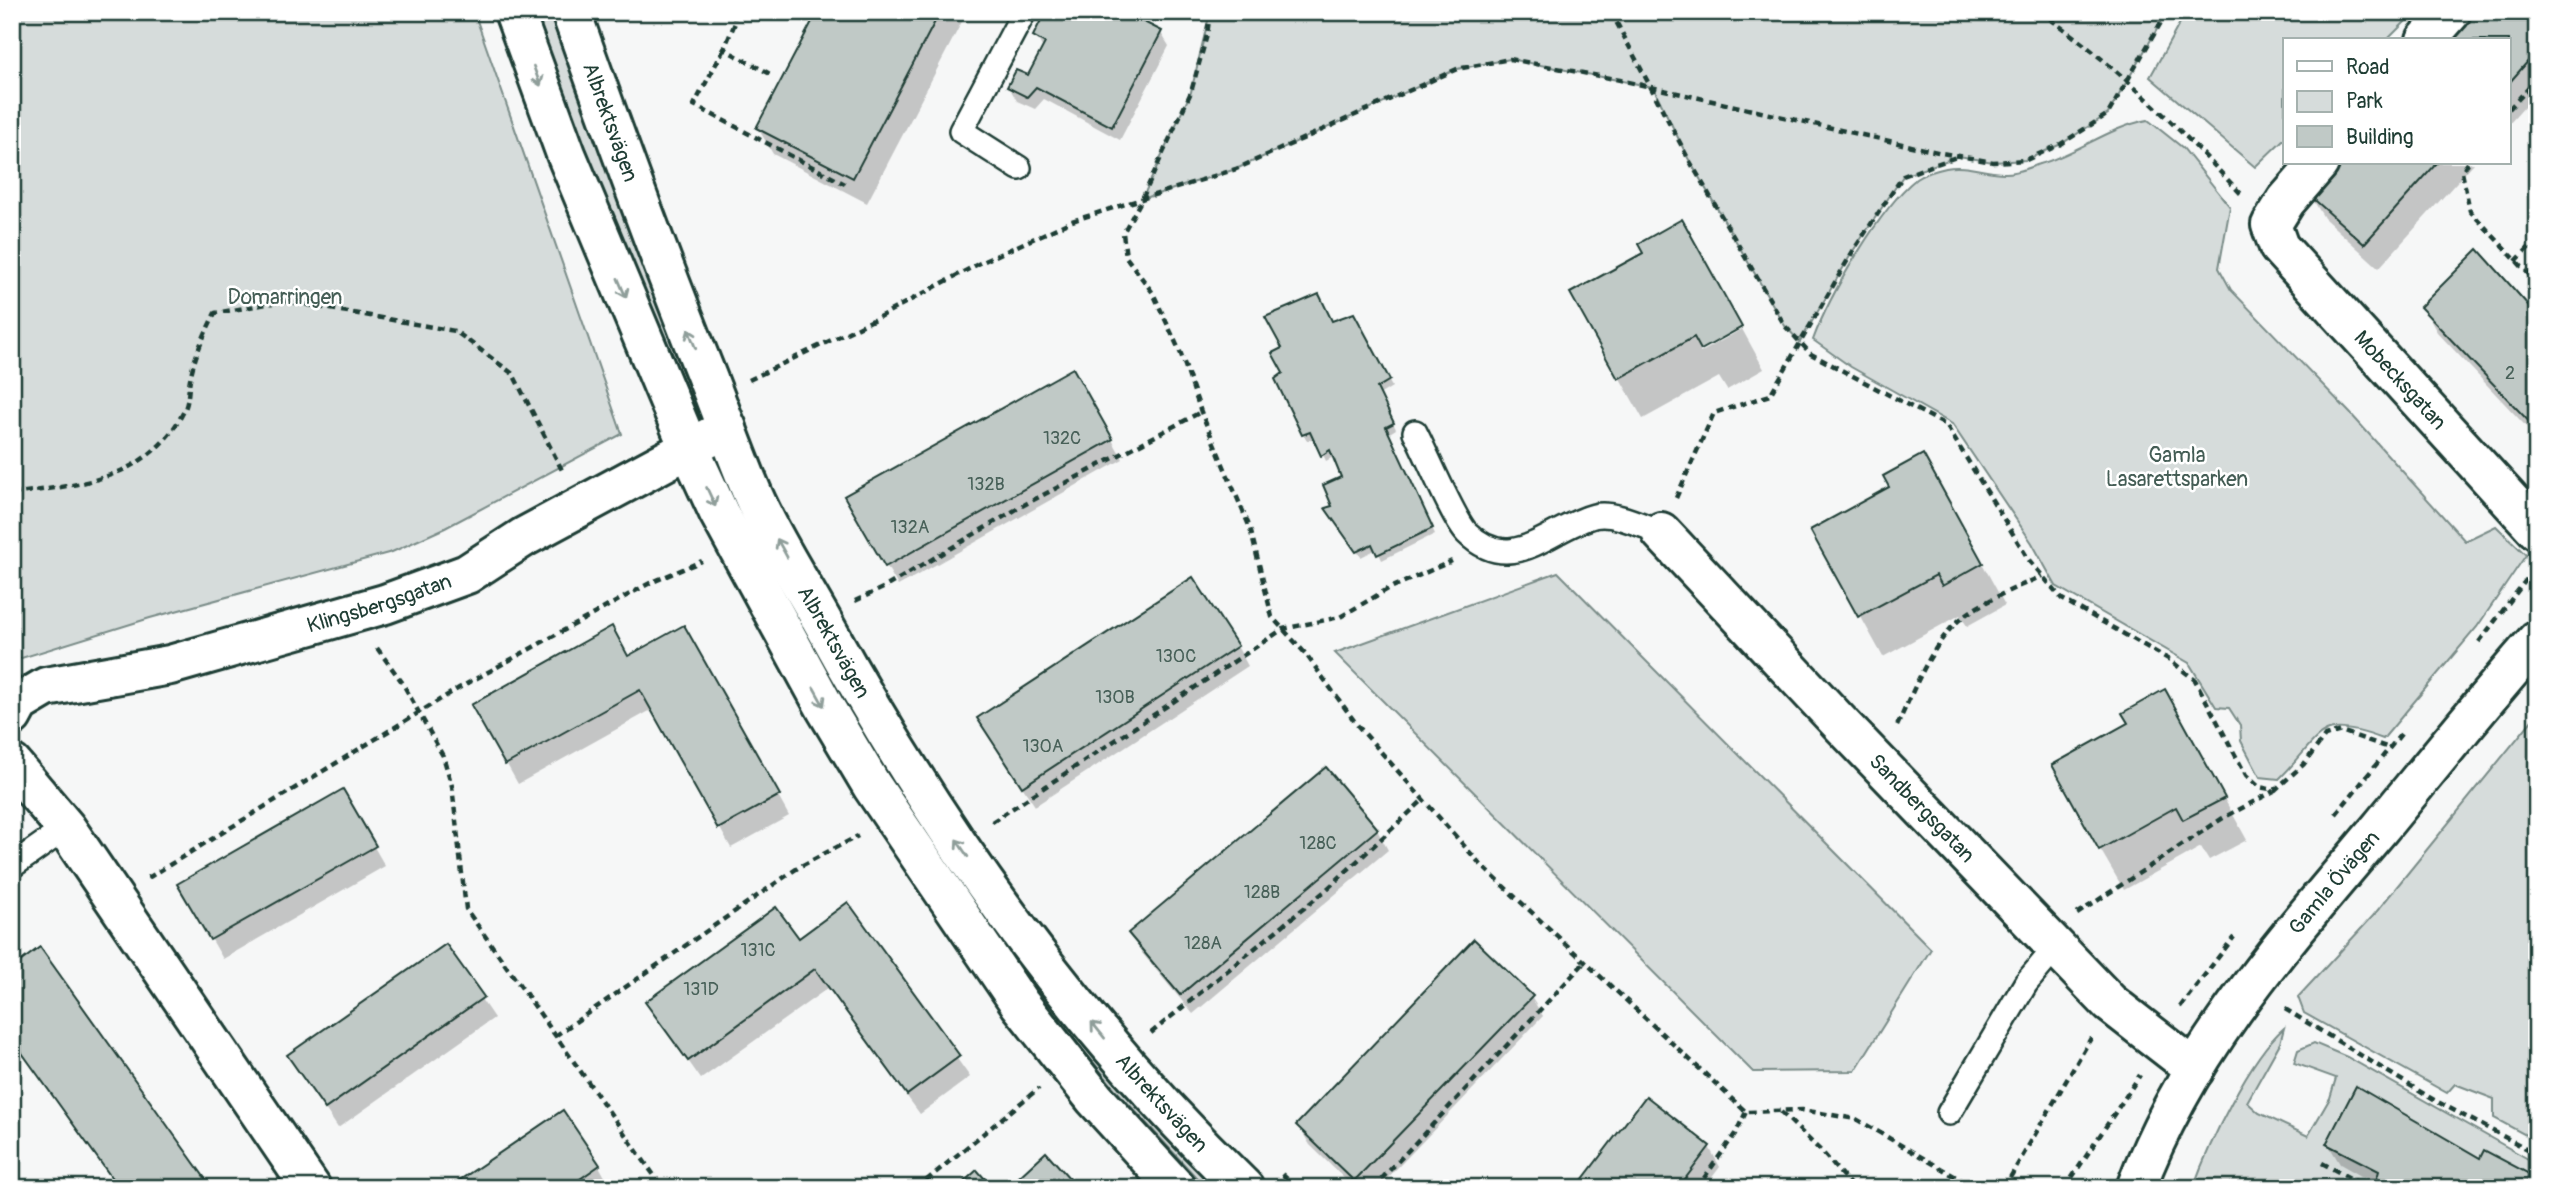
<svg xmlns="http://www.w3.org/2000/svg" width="2549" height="1200" font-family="Pangolin,sans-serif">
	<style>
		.green { fill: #d6dcdb; stroke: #7a8c88; stroke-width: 2 }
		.shadow { fill: #0003 }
		.building { fill: #c0c9c6; stroke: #1f3d34; stroke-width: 2 }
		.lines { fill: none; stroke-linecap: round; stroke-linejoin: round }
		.service-casing { stroke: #1f3d34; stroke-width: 28 }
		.minor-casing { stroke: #1f3d34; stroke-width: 44 }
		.secondary-casing { stroke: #1f3d34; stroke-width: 44 }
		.path { stroke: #1f3d34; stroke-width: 4.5; stroke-dasharray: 7 5; stroke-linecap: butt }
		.service { stroke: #fff; stroke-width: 23 }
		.minor { stroke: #fff; stroke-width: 38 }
		.secondary { stroke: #fff; stroke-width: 38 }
		.oneway { stroke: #8f9e9a }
		.labels { text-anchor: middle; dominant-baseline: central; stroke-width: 5; stroke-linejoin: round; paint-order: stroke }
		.number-label { font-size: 18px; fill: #476058 }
		.street-label { font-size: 21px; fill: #1f3d34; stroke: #fff }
		.park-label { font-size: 21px; fill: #445d55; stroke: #fff }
	</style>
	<rect width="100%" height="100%" fill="#f6f7f7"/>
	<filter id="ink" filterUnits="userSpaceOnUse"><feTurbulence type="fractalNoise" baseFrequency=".0143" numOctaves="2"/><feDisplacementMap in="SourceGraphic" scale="14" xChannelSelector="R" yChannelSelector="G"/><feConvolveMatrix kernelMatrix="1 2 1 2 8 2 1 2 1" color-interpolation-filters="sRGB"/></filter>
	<g filter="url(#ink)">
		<g class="green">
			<polygon points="12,12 474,12 622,434 445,528 392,552 150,618 12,661"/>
			<polygon points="534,12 553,12 690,382 690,398 685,402 625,268"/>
			<polygon points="1210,12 2167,12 2108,114 2061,144 2026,160 1993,162 1959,156 1903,176 1853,251 1800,342 1785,326 1688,158 1653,87 1510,59 1457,69 1236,169 1142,199 1191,92"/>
			<polygon points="2186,12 2415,12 2387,40 2285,40 2285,138 2255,167 2150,77"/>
			<path d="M2148 120 2183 148 2230 207 2219 268 2231 290 2350 413 2465 541 2496 526 2526 555 2477 627 2383 739C2315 714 2323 736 2279 779L2260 777 2241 741 2240 725 2229 708 2216 707 2189 663 2056 586 2032 543 1952 424 1851 367 1813 340C1829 296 1880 208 1916 179 1923 174 1937 170 1946 168 1966 164 1985 173 2004 173 2015 174 2030 167 2040 164 2078 153 2109 127 2148 120Z"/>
			<polygon points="745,514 1223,1188 1206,1188 1115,1089 1031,986 863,747"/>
			<polygon points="1558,572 1931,949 1855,1071 1753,1072 1335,653"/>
			<polygon points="2537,714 2537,1138 2533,1139 2494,1118 2494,1099 2455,1084 2447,1093 2304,1013 2298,997 2373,916"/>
			<path d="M2284 1028 2280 1043 2247 1102 2259 1113 2308 1136 2330 1098 2336 1078 2294 1063 2298 1050 2314 1043 2347 1057 2537 1164V1188H2193C2209 1144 2249 1058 2284 1028Z"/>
		</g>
		<g class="shadow">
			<polygon points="835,12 967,12 867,203 773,154 758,128"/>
			<polygon points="2537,30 2537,93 2509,124 2509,40 2446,40"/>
			<polygon points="1161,33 1169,46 1120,140 1044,99 1035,109 1017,101 1009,87 1029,77 1044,50 1035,35"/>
			<polygon points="2337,163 2474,163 2379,268 2324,218 2309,193"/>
			<polygon points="1572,294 1740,326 1700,349 1700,353 1742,329 1764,369 1727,390 1719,377 1643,419"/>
			<polygon points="2423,307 2537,318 2537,438 2437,332"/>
			<polygon points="1353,315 1392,387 1379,395 1396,429 1388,434 1435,534 1382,560 1377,549 1361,557 1331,514 1343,478 1333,457 1326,461 1315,437 1307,441 1277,379 1332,323"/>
			<polygon points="1072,370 1123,459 898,586 847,497"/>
			<polygon points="1946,497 2005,605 1967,626 1960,615 1883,657 1813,530"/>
			<polygon points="683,627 789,816 731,848 653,709 518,784 474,706 628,658"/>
			<polygon points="1237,646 1248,666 1035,806 990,738"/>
			<polygon points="2188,733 2247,840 2209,860 2201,847 2124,890 2100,849"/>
			<polygon points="342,791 385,866 223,959 180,885"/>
			<polygon points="1377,830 1388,850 1193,1014 1142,953 1130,933"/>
			<polygon points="848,905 970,1077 920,1114 828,988 701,1079 647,1002 798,940"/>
			<polygon points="445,946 494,1018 338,1128 289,1055"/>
			<polygon points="12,970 210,1188 118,1188 12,1040"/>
			<polygon points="1531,997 1543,1016 1378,1188 1354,1188 1310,1145 1298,1125"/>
			<polygon points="562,1113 599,1166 610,1186 607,1188 451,1188"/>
			<polygon points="2328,1144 2481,1161 2537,1188 2382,1188 2340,1164"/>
			<polygon points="1709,1147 1720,1167 1704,1188 1578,1188"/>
		</g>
		<g class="building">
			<polygon points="817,12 830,18 833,12 940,12 853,178 756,128"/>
			<polygon points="1060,12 1124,12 1162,31 1112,127 1036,87 1027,97 1007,87 1016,70 1028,75 1045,43 1033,36 1044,14 1056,20"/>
			<polygon points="2469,12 2521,12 2537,28 2537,51 2509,83 2509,40 2444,40"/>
			<polygon points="2334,163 2437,163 2364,244 2307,193"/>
			<polygon points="1682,219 1742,327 1701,350 1694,337 1618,379 1570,293 1643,253 1638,244"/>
			<polygon points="2478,249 2537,315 2537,430 2420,307"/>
			<polygon points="1319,294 1332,321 1354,313 1390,380 1377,388 1394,423 1386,427 1433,528 1377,555 1372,544 1356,552 1325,508 1332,506 1323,485 1341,477 1330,450 1321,456 1310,432 1302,435 1275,379 1283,373 1272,353 1282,348 1265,317"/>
			<polygon points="1073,368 1113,439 885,567 844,496"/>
			<polygon points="1923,454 1983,563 1942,586 1936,575 1858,617 1810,530 1889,487 1883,476"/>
			<polygon points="1193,577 1238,646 1022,787 977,718"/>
			<polygon points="684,625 780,795 718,829 640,690 505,765 471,705 612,626 628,656"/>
			<polygon points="2165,689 2225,798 2183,820 2176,807 2099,850 2052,765 2128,723 2122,713"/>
			<polygon points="1326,767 1378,829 1180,995 1128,933"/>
			<polygon points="343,789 376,846 210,940 177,884"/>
			<polygon points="848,902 960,1056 907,1095 815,969 688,1061 645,1002 776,907 799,938"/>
			<polygon points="1474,939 1533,996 1354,1181 1296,1125"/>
			<polygon points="446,944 484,997 325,1109 287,1055"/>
			<polygon points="40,947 137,1083 212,1188 119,1188 12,1039 12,968"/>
			<polygon points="2356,1086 2480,1158 2484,1150 2537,1178 2537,1188 2410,1188 2401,1183 2398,1188 2389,1188 2376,1181 2379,1171 2326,1144"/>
			<polygon points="1646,1096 1710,1146 1678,1188 1576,1188"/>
			<polygon points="563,1110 600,1165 567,1188 448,1188"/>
			<polygon points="1046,1152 1078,1188 1007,1188"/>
			<polygon points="977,1170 993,1188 957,1188"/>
		</g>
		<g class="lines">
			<g class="service-casing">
				<g id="service">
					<polyline points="1019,168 961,131 1024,12"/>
					<path d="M1415 432C1426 453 1454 520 1467 533 1512 577 1549 528 1594 516 1613 511 1643 526 1661 532"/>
					<polyline points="12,866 66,828"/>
					<polyline points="1949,1113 2026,983 2057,946"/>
				</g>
			</g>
			<g class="minor-casing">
				<g id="minor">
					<polyline points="2426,40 2451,12"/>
					<path id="s1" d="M2319 163 2286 201 2271 225 2279 247 2537 530"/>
					<path id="s2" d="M1661 532 1839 722 2110 1003 2195 1069"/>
					<path id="s3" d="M12 716 19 703 46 687 170 665 385 604 467 574 524 537 727 428"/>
					<polyline points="12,764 66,828 311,1188"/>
					<path id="s4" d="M2136 1188C2187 1050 2287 938 2380 828 2432 765 2483 701 2537 640"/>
				</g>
			</g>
			<g class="secondary-casing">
				<g id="secondary">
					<polyline points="514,12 566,154 689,448 719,513 826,709 872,786 1020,1004 1095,1099 1176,1188"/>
					<path id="s5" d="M571 12C613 131 656 249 703 367 720 409 735 453 753 495 773 541 802 584 826 628 938 832 1076 1026 1244 1188"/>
				</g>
			</g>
			<g class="path">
				<polyline points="734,12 735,23 724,49 772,75"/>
				<polyline points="1210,12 1207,35 1191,92 1142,199 1123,233 1126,257 1153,293 1181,354 1201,412 1250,528 1272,617 1305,653 1358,726 1482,866 1746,1112 1802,1110 1856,1119 1975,1188"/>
				<polyline points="1611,12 1688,158 1785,326 1811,354 1946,425 2029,560 2062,599 2170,660 2195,680 2246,775 2259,787 2275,790 2304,764 2325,736 2341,731 2389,748"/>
				<path d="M2040 12C2117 65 2180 129 2244 197"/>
				<polyline points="724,49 694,105 845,184"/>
				<polyline points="2526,90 2537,103"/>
				<polyline points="2509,109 2537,79"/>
				<polyline points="2468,163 2462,172 2470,211 2537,283"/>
				<polyline points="2537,169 2531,176 2537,198"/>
				<polyline points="2516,261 2537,239"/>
				<polyline points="749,380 877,318 980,263 1072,221 1236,169 1457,69 1510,59 1620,80 1942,153 1993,162 2026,160 2061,144 2108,114 2167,12"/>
				<path d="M12 494C81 484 148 481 184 411 189 402 188 389 190 379 195 355 204 335 215 313L285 301 455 331 513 374 563 472"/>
				<polyline points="1676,498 1714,413 1770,395 1853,251 1903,176 1959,156"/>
				<polyline points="855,601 885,587 1022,506 1201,412"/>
				<polyline points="2479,642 2535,568"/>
				<polyline points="377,648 402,682 443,756 452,786 466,909 663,1188"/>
				<path d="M1897 726C1913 692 1927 654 1953 626 1972 605 2016 588 2042 576"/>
				<polyline points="2336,814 2401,734"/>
				<polyline points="992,822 1283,629 1340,617 1388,589 1452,561"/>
				<polyline points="148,878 459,688 650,583 702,561"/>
				<polyline points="2077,914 2223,818 2274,791"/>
				<polyline points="2180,1007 2234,937"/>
				<polyline points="2285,1009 2434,1100 2537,1154"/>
				<polyline points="1151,1033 1325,891 1423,800"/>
				<polyline points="555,1036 799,867 858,836"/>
				<polyline points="1781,1112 1823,1153 1853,1188"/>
				<polyline points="2322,1163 2368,1188"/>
				<polyline points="1282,1174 1296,1188"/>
				<polyline points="917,1188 1039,1088"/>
				<polyline points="1373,1188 1584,963"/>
				<polyline points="1697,1188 1735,1134 1746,1112"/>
				<polyline points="2004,1188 2091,1038"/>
				<polyline points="2065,1188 2140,1075"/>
			</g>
			<use href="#service" class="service"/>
			<use href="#minor" class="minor"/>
			<use href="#secondary" class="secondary"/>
		</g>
		<defs><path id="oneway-shaft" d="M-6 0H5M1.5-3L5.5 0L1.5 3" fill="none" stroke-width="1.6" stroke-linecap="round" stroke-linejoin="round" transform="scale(1.75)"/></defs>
		<g class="oneway">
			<use href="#oneway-shaft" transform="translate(537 76) rotate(70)"/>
			<use href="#oneway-shaft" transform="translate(622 288) rotate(67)"/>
			<use href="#oneway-shaft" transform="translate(692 339) rotate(-111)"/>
			<use href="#oneway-shaft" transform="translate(711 497) rotate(65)"/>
			<use href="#oneway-shaft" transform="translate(782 548) rotate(-119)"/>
			<use href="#oneway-shaft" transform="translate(819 697) rotate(61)"/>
			<use href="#oneway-shaft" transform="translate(962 848) rotate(-124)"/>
			<use href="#oneway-shaft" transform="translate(1098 1030) rotate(-129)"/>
		</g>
	</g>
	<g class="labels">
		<g class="number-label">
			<text x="2510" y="373">2</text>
			<text x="1062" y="438">132C</text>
			<text x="986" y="484">132B</text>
			<text x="910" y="527">132A</text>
			<text x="1176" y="656">130C</text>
			<text x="1115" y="697">130B</text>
			<text x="1043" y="746">130A</text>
			<text x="1318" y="843">128C</text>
			<text x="1262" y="892">128B</text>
			<text x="1203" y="943">128A</text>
			<text x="758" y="950">131C</text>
			<text x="701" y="989">131D</text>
		</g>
		<g class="street-label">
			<text stroke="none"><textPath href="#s5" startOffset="117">Albrektsvägen</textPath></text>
			<text stroke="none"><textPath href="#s1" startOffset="282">Mobecksgatan</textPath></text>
			<text stroke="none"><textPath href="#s3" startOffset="390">Klingsbergsgatan</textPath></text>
			<text stroke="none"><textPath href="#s5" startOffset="684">Albrektsvägen</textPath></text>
			<text stroke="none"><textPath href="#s2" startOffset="380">Sandbergsgatan</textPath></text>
			<text stroke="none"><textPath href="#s4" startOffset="366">Gamla Övägen</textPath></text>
			<text stroke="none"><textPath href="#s5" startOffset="1251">Albrektsvägen</textPath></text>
		</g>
		<g class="park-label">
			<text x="285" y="297">Domarringen</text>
			<text x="2177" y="455">Gamla<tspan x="2177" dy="24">Lasarettsparken</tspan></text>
		</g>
	</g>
	<rect width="2549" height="1200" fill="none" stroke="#fff" stroke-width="42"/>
	<rect x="21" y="21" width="2507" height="1158" fill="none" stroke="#1f3d34" stroke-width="2.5" filter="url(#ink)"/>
	<rect x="2283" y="38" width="228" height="126" fill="#ffffff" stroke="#a5b1ae" stroke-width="2"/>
	<rect x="2297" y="61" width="35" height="10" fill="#ffffff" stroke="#a5b1ae" stroke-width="2"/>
	<text x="2346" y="74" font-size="21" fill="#1f3d34">Road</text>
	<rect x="2297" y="91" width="35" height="21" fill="#d6dcdb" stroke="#a5b1ae" stroke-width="2"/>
	<text x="2346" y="108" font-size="21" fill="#1f3d34">Park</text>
	<rect x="2297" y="126" width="35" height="21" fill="#c0c9c6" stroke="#a5b1ae" stroke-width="2"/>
	<text x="2346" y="144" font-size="21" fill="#1f3d34">Building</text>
</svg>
